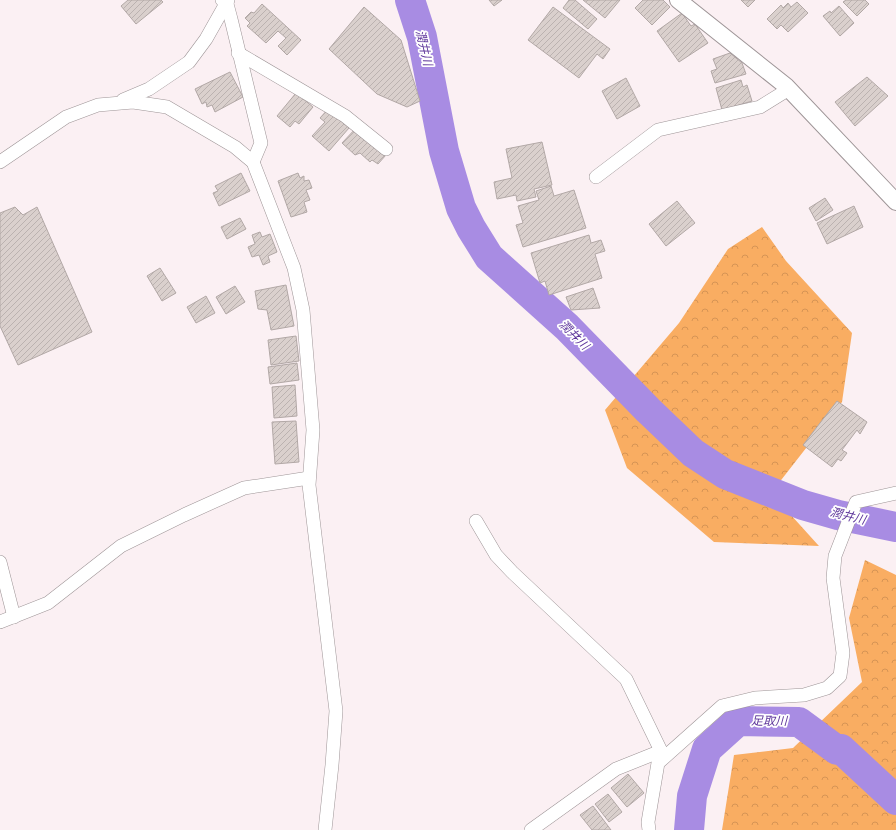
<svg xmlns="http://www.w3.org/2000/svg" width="896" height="830" font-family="Figtree,'Noto Sans JP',sans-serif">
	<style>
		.forest { fill: url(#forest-crowns) }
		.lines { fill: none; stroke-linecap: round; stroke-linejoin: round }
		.river { stroke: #a88ce3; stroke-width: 30 }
		.building { fill: url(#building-hatch); stroke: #b2a8a6 }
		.minor-casing { stroke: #9e9597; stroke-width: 14 }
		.tertiary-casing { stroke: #9e9597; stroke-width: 18 }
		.minor { stroke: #fff; stroke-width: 13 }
		.tertiary { stroke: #fff; stroke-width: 16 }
		.labels { text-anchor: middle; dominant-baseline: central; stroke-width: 3.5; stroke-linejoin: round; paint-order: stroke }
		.water-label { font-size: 12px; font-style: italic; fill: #5e369b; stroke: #fff }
	</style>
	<defs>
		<pattern id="forest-crowns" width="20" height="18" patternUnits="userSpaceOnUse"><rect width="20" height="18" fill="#f9ad62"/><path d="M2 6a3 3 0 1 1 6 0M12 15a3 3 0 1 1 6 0" fill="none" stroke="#d59455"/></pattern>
		<pattern id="building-hatch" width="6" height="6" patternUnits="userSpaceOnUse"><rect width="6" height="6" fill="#dad0cd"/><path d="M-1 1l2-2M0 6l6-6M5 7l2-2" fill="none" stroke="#bbb2b0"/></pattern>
	</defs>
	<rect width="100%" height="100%" fill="#fbf0f3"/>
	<g class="forest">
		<polygon points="762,227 786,261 852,333 842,402 771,493 819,546 714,542 627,468 605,410 679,323 728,249"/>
		<polygon points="865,560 896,575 896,830 722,830 734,755 793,748 862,682 849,618"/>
	</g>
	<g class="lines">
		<g class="river">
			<polyline points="410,0 422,37 444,151 461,208 471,228 489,257 567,327 648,410 693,453 725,474 803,505 838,515 896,527"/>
			<polyline points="689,830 692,796 707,749 738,721 799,722 837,750 841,749 896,800"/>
		</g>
	</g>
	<g class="building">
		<polygon points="128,0 161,0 163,2 136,24 121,6"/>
		<polygon points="489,0 502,0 494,6"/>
		<polygon points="569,0 575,0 597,19 588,29 563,8"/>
		<polygon points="583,0 620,0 605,18"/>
		<polygon points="643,0 663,0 670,7 652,25 635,8"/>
		<polygon points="741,0 755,0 748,7"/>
		<polygon points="846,0 865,0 869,4 857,16 843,2"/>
		<polygon points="797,2 808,13 788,32 781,25 777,29 767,19 781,5 783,8 788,3 791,7"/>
		<polygon points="262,4 301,40 287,55 278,46 286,38 278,31 266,43 247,26 250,23 245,18 251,12 254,13"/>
		<polygon points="839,6 854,23 840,36 823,16 830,11 831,13"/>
		<polygon points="364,7 401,40 420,101 407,107 377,94 329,49"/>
		<polygon points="553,7 610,49 603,59 597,54 579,78 528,40"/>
		<polygon points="682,13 691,26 695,24 708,43 679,62 657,31"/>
		<polygon points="730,53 742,63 746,74 715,83 711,71 717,69 713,59"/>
		<polygon points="230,72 243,97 215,112 212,105 207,107 206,102 202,104 195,89"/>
		<polygon points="867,77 888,96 855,126 835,102"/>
		<polygon points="626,78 640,106 617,119 602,91"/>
		<polygon points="741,80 743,87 747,85 752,101 722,110 716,88"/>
		<polygon points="296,93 313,107 299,124 295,121 290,127 277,116"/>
		<polygon points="328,109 349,128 329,151 312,136 325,122 320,118"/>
		<polygon points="357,127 386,155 378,164 372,160 370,162 360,153 355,155 342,143"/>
		<polygon points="542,142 552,185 534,189 536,197 517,201 516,195 497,199 494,182 512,178 506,149"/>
		<polygon points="241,173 250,191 219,206 213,193 218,191 215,186"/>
		<polygon points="298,173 300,178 304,176 304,181 309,180 312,188 306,190 310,200 304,202 307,212 291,217 278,181"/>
		<polygon points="551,186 554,196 574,190 586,228 523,247 516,225 523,223 518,206 539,200 536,191"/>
		<polygon points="825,198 833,210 816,221 809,208"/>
		<polygon points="677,201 695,223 666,246 649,224"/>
		<polygon points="854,206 863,227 827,244 817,223"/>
		<polygon points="15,207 23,215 37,207 92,332 18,365 0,326 0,213"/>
		<polygon points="240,218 246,229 227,239 221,227"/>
		<polygon points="260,232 262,237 270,234 277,252 268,256 270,262 263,265 259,255 252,257 248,247 255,244 252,235"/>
		<polygon points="589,235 591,243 601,240 605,251 595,254 602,278 549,295 545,281 540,283 531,253"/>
		<polygon points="160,268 176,293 162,301 147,276"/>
		<polygon points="286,285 294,326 271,330 267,310 258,309 255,291"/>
		<polygon points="235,286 245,302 226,314 216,297"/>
		<polygon points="593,288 600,308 571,310 566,297"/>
		<polygon points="206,296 215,313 196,323 187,307"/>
		<polygon points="296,336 299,361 271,365 268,340"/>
		<polygon points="297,363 299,380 270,384 268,367"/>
		<polygon points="295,385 297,416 274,418 272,387"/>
		<polygon points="837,401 867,422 860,434 857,430 842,450 847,453 841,461 838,459 832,467 803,445"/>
		<polygon points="296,421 299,462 275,464 272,422"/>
		<polygon points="628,774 644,793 627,807 611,788"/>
		<polygon points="608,794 622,812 609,822 595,804"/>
		<polygon points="593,806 611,830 592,830 580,815"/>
	</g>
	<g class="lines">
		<g class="minor-casing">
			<g id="minor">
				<polyline points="222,0 227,4 231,19 261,143 253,162"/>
				<polyline points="238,53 345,116 386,149"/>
				<polyline points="123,100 149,89 189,62 206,39 228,0"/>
				<polyline points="0,162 66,117 98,105 133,102 167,107 235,147 253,162 294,268 303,310 313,430 309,485 336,711 332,765 325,830"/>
				<polyline points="596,177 658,130 760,107 789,89"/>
				<polyline points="476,521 496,555 512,572 626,679 661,751"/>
				<polyline points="0,562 14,617"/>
				<polyline points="0,622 48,603 121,546 184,515 244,488 309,478"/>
				<polyline points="531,830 616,769 661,751 659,760"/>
				<polyline points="649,830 648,822 658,763 722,706 755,698 804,695 827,688 840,676 843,653 833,578 835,556 856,502 896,493"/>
			</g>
		</g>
		<g class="tertiary-casing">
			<polyline id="tertiary" points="678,0 786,86 896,202"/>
		</g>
		<use href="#minor" class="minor"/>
		<use href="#tertiary" class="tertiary"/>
	</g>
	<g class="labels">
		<g class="water-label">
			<text transform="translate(424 48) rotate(77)">潤井川</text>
			<text transform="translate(574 335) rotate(45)">潤井川</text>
			<text transform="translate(848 516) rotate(14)">潤井川</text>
			<text transform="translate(769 721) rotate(1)">足取川</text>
		</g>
	</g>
</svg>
